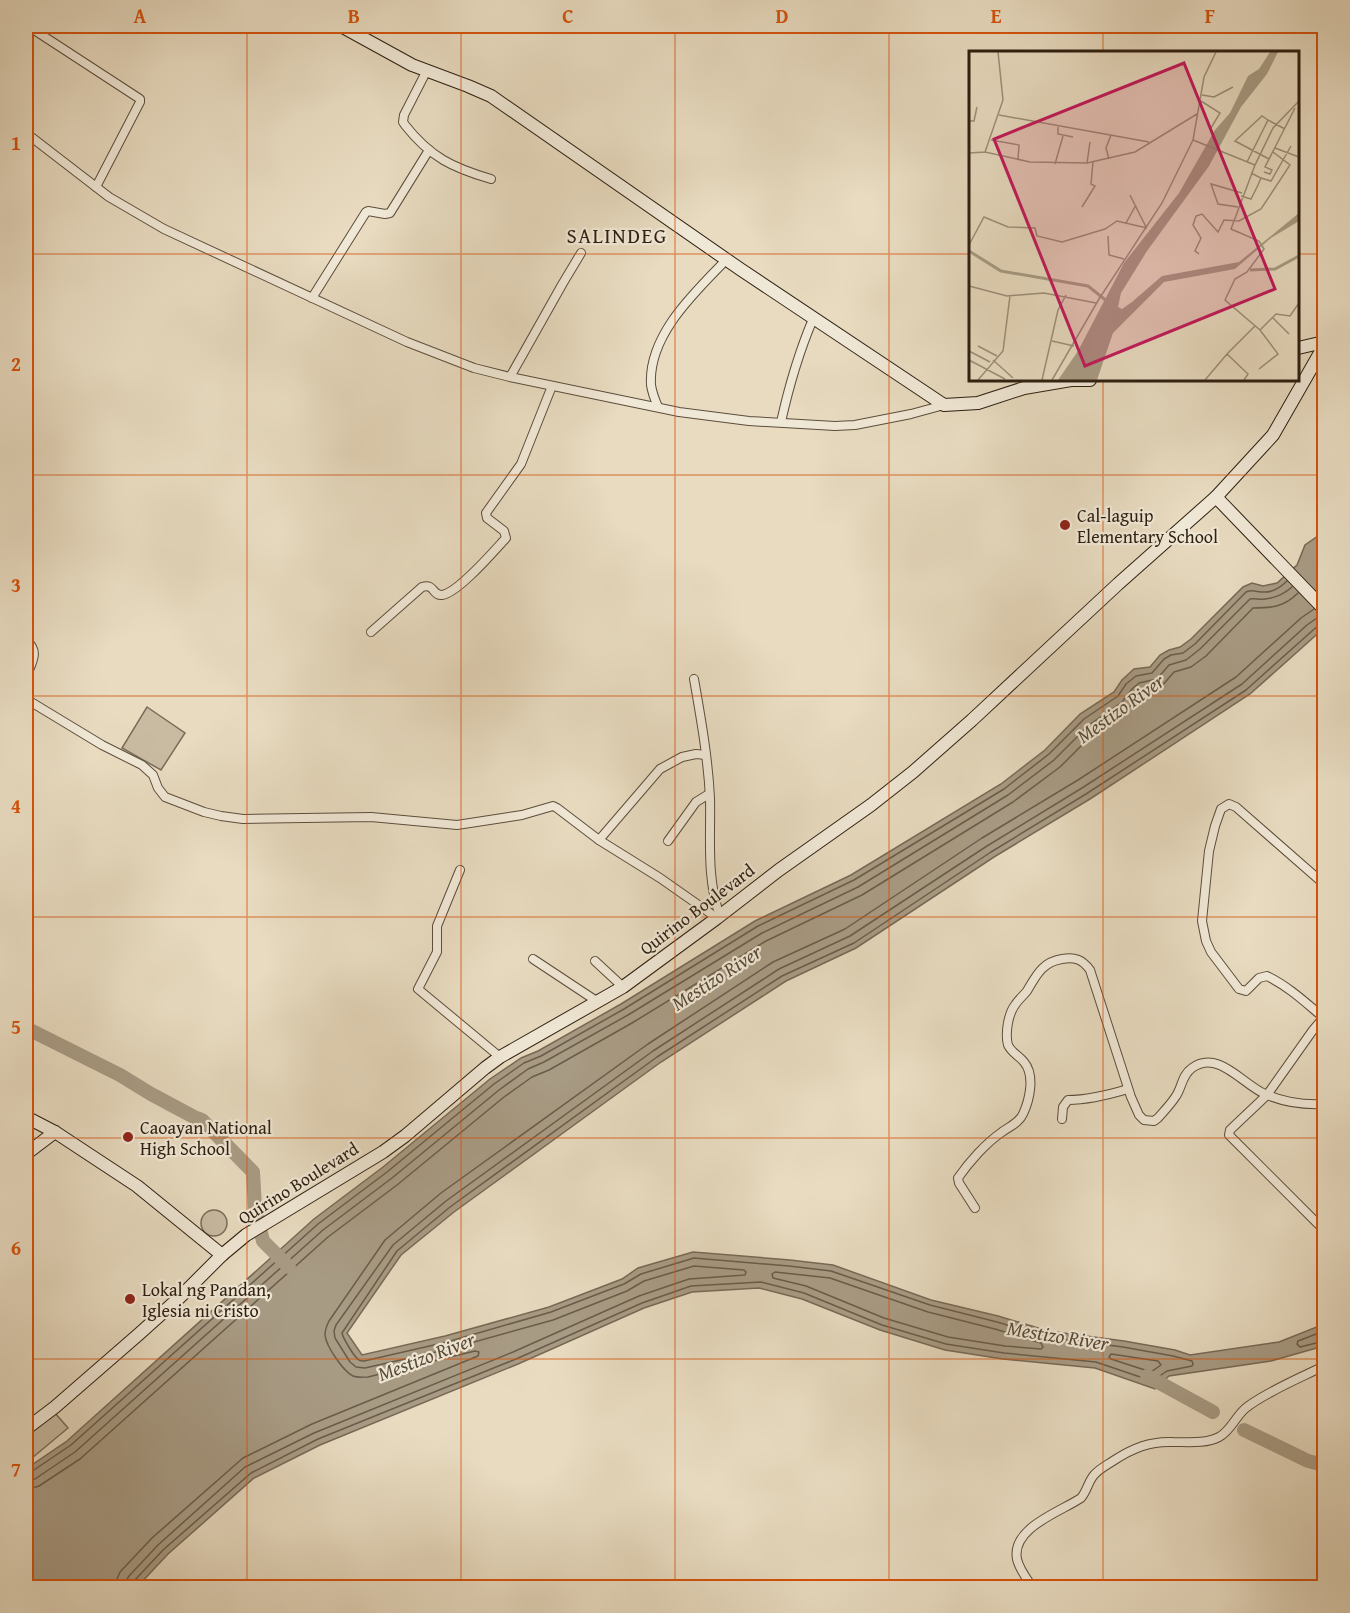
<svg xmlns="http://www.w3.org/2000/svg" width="1350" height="1613" font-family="'Gentium Book Plus',serif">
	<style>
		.green { fill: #c8bba2; stroke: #7a6c59; stroke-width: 1.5 }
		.water { fill: #a89b84; stroke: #776956; stroke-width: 1.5 }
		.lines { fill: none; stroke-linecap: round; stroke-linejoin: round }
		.shore { stroke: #6a5c4a; stroke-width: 1.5 }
		.river { stroke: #a89b84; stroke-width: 14 }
		.street-casing { stroke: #5c4d3c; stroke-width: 10 }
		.secondary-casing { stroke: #2d1e10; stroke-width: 14 }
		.street { stroke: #f0e8d6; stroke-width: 8 }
		.secondary { stroke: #f0e8d6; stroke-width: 12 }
		.grid { fill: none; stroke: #d5530c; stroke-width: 1.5; stroke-opacity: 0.55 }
		.poi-dot { fill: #8f2418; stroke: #f0e8d6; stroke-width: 2 }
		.labels { text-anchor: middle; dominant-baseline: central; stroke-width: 4.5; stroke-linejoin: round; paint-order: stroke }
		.poi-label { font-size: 18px; fill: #2d1e10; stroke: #f0e8d6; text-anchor: start }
		.street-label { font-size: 18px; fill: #2d1e10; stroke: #f0e8d6 }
		.water-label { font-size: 20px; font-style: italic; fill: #584a39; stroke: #f0e8d6 }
		.quarter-label { font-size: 21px; letter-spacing: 1.5px; fill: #2d1e10; stroke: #f0e8d6 }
		.inset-river { fill: none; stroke: #a89b84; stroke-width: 3 }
		.inset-road { fill: none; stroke: #9d8f7a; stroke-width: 1.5 }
		.view { fill: #c2185b; fill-opacity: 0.15; stroke: #c2185b; stroke-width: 3 }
		.inset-edge { fill: none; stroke: #2d1e10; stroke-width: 3 }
		.neatline { fill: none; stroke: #d5530c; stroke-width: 2 }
		.grid-label { font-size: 20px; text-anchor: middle; font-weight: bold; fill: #d5530c }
	</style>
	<rect width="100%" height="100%" fill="#e8dbc0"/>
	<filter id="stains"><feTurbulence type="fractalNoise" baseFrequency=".00333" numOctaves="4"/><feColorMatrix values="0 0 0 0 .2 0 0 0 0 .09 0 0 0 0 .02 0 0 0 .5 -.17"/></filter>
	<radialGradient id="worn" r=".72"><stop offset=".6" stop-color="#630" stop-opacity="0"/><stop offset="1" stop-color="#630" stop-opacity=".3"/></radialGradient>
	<g class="green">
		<polygon points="147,707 185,733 161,770 122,748"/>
		<circle cx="214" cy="1223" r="13"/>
		<polygon points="55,1413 68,1428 26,1463 26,1434"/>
	</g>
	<polygon class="water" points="1324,535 1324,628 1250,694 1090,799 994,857 856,948 786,981 661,1062 454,1212 401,1255 347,1333 362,1355 445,1336 549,1307 622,1279 638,1268 693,1252 790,1260 833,1265 931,1300 998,1316 1048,1331 1124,1341 1175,1350 1190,1355 1279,1342 1324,1324 1324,1346 1271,1361 1169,1376 1155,1389 1095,1368 1003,1359 945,1350 880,1330 802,1299 759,1288 692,1292 644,1308 518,1364 320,1445 254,1478 168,1554 137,1587 26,1588 26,1469 67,1441 314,1219 383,1167 490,1079 521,1058 538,1051 621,1004 755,921 851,875 1001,784 1045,750 1080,714 1114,692 1122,680 1134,669 1150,667 1160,655 1169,650 1180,647 1191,639 1243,587 1252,583 1263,586 1277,583 1297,565 1305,545 1318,536"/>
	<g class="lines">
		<g class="shore">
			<polygon points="775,1272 830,1278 928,1312 995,1329 1041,1343 1043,1347 1041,1349 1005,1346 948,1337 884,1318 806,1286 773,1278 772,1274"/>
			<polyline points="1324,1331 1298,1341 1297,1344 1300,1347 1324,1341"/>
			<polygon points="1111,1354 1158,1361 1161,1365 1151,1372 1111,1359 1109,1357"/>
			<path d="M26 1473 31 1472 71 1445 318 1224 387 1172 494 1084 524 1063 541 1056 624 1009 758 926 854 880 1004 789 1049 754 1084 719 1118 696 1126 684 1136 676 1152 673 1164 659 1171 655 1183 653 1195 644 1246 592C1253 589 1255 592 1262 592 1272 593 1280 588 1287 581"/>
			<path d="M26 1481 35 1479 75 1452 323 1230 392 1178 499 1090 528 1069 544 1062 628 1015 762 933 858 887 1008 795 1054 760 1089 725 1122 702 1132 689 1139 683 1157 679 1169 665 1186 660 1200 649 1250 599C1255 598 1260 600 1265 599 1276 598 1284 594 1292 587"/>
			<path d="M26 1490 39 1486 80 1459 328 1237 397 1185 504 1097 532 1077 549 1070 632 1023 766 941 862 895 1013 802 1060 767 1095 732 1128 709 1143 691 1161 687 1174 672 1191 667 1206 656 1253 608C1272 608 1284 607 1298 593"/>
			<path d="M116 1588 117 1579 120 1572 152 1538 243 1458 312 1424 478 1356 479 1352 475 1351 368 1377C363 1377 358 1378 353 1376 343 1371 326 1346 325 1335 325 1330 327 1325 329 1321L385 1240 441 1193 648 1044 773 962 845 929 982 838 1078 780 1236 677 1301 618 1314 609"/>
			<polyline points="125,1588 126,1581 129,1576 158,1545 245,1467 314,1433 513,1352 639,1296 689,1279 745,1275 746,1272 744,1270 694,1266 644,1281 627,1291 553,1320 449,1349 365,1368 356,1367 350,1362 335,1338 334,1331 336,1325 393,1245 446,1201 653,1051 779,969 850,936 987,846 1082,788 1242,684 1307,625 1317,618 1324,616"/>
			<path d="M133 1588 134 1581 163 1550 251 1473 318 1439 516 1359 642 1303 691 1286 761 1282 804 1293 882 1325 946 1344 1004 1353 1096 1362 1152 1381 1167 1371 1192 1366 1193 1364 1192 1361 1173 1356 1123 1347 1047 1337 997 1322 930 1305 831 1271 789 1266 694 1258 641 1274 624 1284 551 1312 447 1342 364 1361C363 1361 361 1361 359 1360 354 1357 343 1338 342 1333L397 1251 450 1207 657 1057 782 976 854 943 991 852 1086 794 1246 690 1312 631 1319 625 1324 624"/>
		</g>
		<g class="river">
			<polyline points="26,1028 120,1075 151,1094 194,1117 202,1120 253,1172 255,1208 263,1241 289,1267"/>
			<polyline points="1147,1376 1213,1412"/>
			<polyline points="1244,1430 1308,1461 1324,1465"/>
		</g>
		<g class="street-casing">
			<g id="street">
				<polyline points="28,26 140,99 140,102 96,187"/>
				<path d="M426 72 404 115 403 122 405 125C430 157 453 168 491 179"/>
				<polyline points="26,133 109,197 164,229 407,342 474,368 510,377 679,412 749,421 835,426 855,425 911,414 944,405"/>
				<polyline points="312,298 366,212 368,211 385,214 390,213 429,150"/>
				<polyline points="510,377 563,283 581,253"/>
				<path d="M658 407C655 400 652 392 651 385 648 335 695 292 727 259"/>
				<path d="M781 422C789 386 799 352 813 319"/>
				<path d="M371 632 422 587C435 583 432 596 442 595 458 593 494 551 506 538L504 531 487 518 486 513 521 464 552 386"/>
				<path d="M26 640C41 652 31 663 26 678"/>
				<path d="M694 679C701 719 708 758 710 798 711 837 706 878 720 916"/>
				<polyline points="26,699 102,745 142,765 153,775 158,788 165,797 204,812 221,816 243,819 371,817 457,825 522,815 553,806 557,808 599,840 660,878 717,918"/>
				<polyline points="599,840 660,769 682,757 696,754 706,755"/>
				<polyline points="668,841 696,802 709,794"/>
				<polyline points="460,870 437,926 437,952 418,989 500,1057"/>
				<polyline points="533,959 598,1002"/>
				<polyline points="595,961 623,987"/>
				<polyline points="1324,1017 1313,1030 1267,1095 1230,1130 1229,1135 1324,1230"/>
				<path d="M1324 1018C1306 1003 1288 986 1267 976L1259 978 1246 991 1239 989 1211 952 1206 941 1202 921 1209 851 1215 826 1221 809 1229 804 1236 807 1324 884"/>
				<path d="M1062 1119 1063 1107 1068 1100C1089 1100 1108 1095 1128 1089"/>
				<path d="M975 1208 959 1183 958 1178C969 1162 986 1143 1002 1132 1010 1126 1019 1123 1023 1114 1030 1099 1035 1075 1024 1062 1019 1056 1011 1052 1008 1045 1005 1034 1008 1014 1015 1005 1018 1000 1023 996 1027 991 1036 976 1042 962 1062 959 1075 957 1082 959 1090 970L1131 1097 1139 1115 1144 1120 1154 1121 1158 1118C1164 1111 1171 1104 1176 1096 1182 1087 1182 1075 1192 1068 1218 1049 1242 1084 1265 1094 1283 1102 1305 1105 1324 1104"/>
				<path d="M1033 1588C1027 1579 1019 1569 1017 1559 1011 1528 1060 1512 1081 1498 1087 1491 1088 1482 1094 1475 1099 1469 1107 1465 1113 1461 1133 1448 1150 1441 1173 1442 1187 1442 1206 1444 1219 1437 1231 1431 1236 1415 1247 1407 1268 1391 1300 1378 1324 1366"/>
			</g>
		</g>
		<g class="secondary-casing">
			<g id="secondary">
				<polyline points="341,26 412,65 468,86 491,96 740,269 944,405 978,403 1024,388 1071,380 1090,380"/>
				<polyline points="1298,348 1324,342"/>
				<polyline points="1216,497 1324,609"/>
				<polyline points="26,1117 55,1132 137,1186 222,1255"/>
				<polyline points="26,1154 55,1132"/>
				<polyline points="26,1429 55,1407 139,1334 179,1298 222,1255 246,1235 383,1152 405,1136 485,1068 500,1057 623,987 717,918 779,870 871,805 913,772 972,720 1118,584 1216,497 1273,435 1324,346"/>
			</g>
		</g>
		<use href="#street" class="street"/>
		<use href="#secondary" class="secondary"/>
	</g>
	<path class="grid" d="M247 26V1588M461 26V1588M675 26V1588M889 26V1588M1103 26V52M26 254H970M1298 254H1324M1103 380V1588M26 475H1324M26 696H1324M26 917H1324M26 1138H1324M26 1359H1324"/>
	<g class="poi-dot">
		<circle cx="1065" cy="525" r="6"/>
		<circle cx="128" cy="1137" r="6"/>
		<circle cx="130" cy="1299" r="6"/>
	</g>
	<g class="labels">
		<g class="poi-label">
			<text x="1077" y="515">Cal-laguip<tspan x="1077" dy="21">Elementary School</tspan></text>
			<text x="140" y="1127">Caoayan National<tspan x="140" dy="21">High School</tspan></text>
			<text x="142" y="1289">Lokal ng Pandan,<tspan x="142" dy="21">Iglesia ni Cristo</tspan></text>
		</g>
		<g class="street-label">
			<text transform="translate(697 909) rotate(-37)">Quirino Boulevard</text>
			<text transform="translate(298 1183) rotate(-32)">Quirino Boulevard</text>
		</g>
		<g class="water-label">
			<text transform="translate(1120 708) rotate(-36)">Mestizo River</text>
			<text transform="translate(716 977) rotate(-33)">Mestizo River</text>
			<text transform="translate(1058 1335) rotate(9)">Mestizo River</text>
			<text transform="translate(426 1356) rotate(-21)">Mestizo River</text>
		</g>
		<g class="quarter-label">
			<text x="617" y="235">SALINDEG</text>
		</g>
	</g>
	<g transform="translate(969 51)">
		<rect width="330" height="330" fill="#e8dbc0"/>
		<path d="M301 1H309L298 23 272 56 240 115 178 200 152 242 149 256 153 258 163 251 193 225 270 211 330 162V170L302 187 266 218 195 231 144 282 128 329H89L109 300 155 212 210 142 246 79 261 62 279 25 290 18Z" fill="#a89b84"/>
		<path class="inset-river" d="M0 200 32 220 119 235 139 251M281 219 306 218 330 205"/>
		<path class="inset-road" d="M247 1 235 26 224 89 286 114 304 77 330 50M233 44 245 46 264 36M232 50 251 62 242 77M30 64 180 91M299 69 293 65 266 90 300 108M0 70H5L8 56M89 74V83L104 86M22 89 50 94 49 109M306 97 330 106M16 101 34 49 29 1M0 102 16 101 61 111 118 112 166 101 228 63M140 108 137 97 142 84M278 111 299 69 316 78M118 112 121 91M86 113 94 85M286 114 262 178 290 190 295 198 278 221 266 228 256 249 291 279 307 263 321 265 330 252M295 121 301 123 303 119 296 116 326 57M292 127 302 130 322 95M161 144 177 176M272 145 282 148 289 134 292 127 282 122M113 156 126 135 122 133 124 111M269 156 249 153 242 133 273 142M157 172 167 154M139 185 140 204 155 208M0 194 15 166 39 176 66 177 68 185 93 191 136 178 148 170 178 177M230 203 226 200 232 187 224 174 227 165 233 163 249 181 255 169 270 170 292 158 321 114 304 101M0 235 38 245 75 242 127 252M304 267 320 283M83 290 105 295M9 295 28 305M0 300 21 311M0 309 36 328M24 309 44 327M290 318 309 303 291 279M9 329 34 300 41 245M73 329 89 259 97 244M83 329 130 248 193 152 224 89M236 329 258 303M275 329 279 323 258 303 286 275"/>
		<path class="view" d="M215 12 306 238 116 315 25 88Z"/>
		<rect width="330" height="330" class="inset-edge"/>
	</g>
	<rect width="1350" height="1613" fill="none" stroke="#e8dbc0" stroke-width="66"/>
	<rect x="33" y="33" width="1284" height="1547" class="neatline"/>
	<g class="grid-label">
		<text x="140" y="23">A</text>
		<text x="354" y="23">B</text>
		<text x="568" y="23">C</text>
		<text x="782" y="23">D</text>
		<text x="996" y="23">E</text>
		<text x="1210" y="23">F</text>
		<text x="16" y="150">1</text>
		<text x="16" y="371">2</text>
		<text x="16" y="592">3</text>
		<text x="16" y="813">4</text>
		<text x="16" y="1034">5</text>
		<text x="16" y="1255">6</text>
		<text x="16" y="1476">7</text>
	</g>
	<rect width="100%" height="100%" filter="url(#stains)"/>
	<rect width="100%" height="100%" fill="url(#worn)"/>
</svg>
